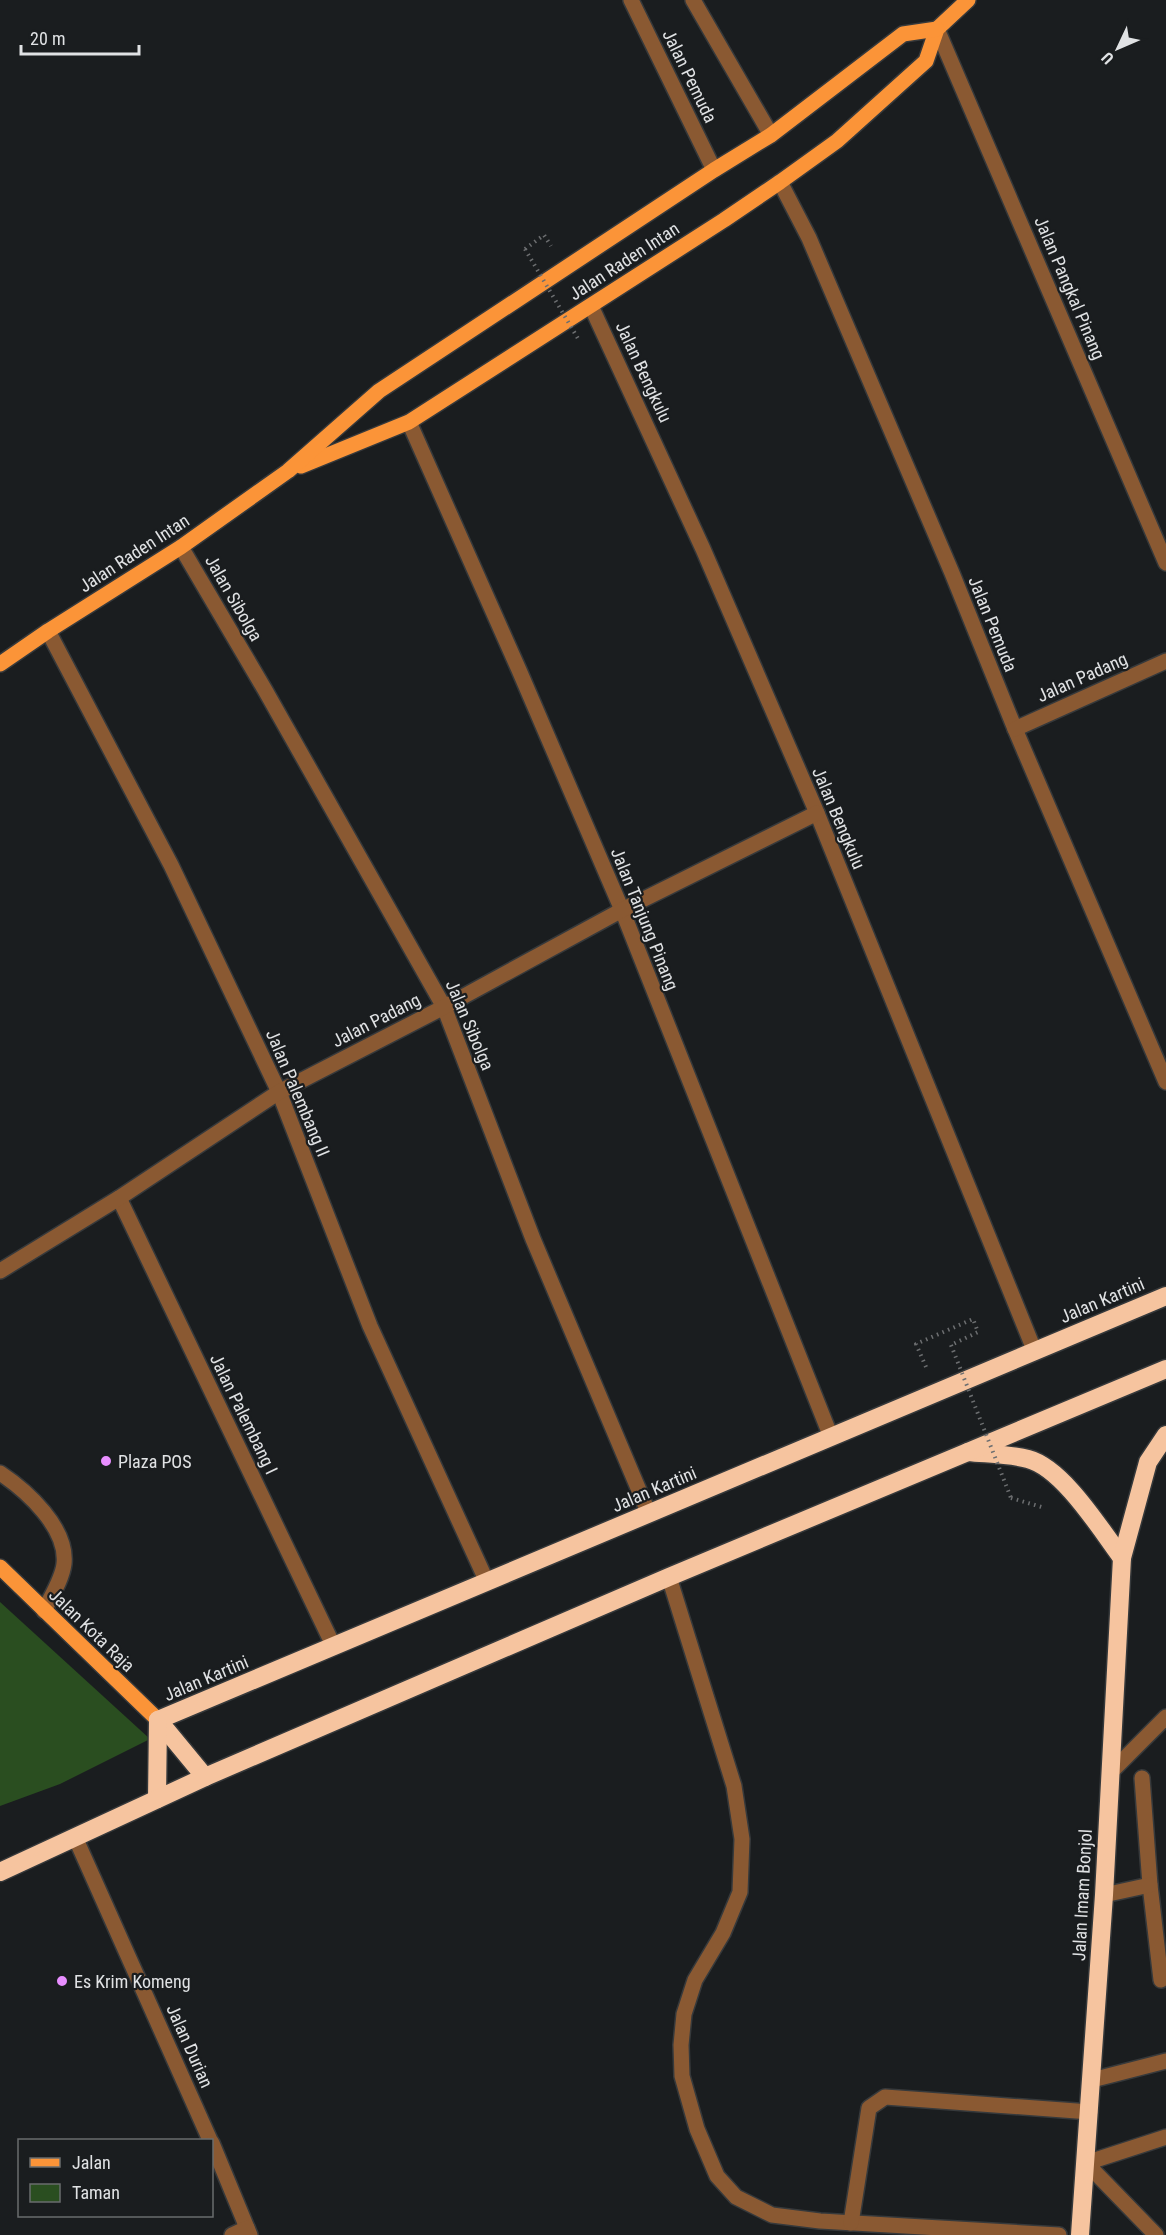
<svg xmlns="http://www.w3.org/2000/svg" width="1166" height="2235" font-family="'Roboto Condensed',sans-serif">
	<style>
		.green { fill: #2a4e20 }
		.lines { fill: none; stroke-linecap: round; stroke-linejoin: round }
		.minor-casing { stroke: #36393b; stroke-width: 18 }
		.major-casing { stroke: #36393b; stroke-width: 18 }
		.highway-casing { stroke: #36393b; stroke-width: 21 }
		.path { stroke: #6c6e70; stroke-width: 4; stroke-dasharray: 1.5 4.5; stroke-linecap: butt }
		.minor { stroke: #8a5932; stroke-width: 15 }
		.major { stroke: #fb9438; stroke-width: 15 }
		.highway { stroke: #f6c49f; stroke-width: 18 }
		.path-bridge { stroke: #6c6e70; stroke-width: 4; stroke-dasharray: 1.5 4.5; stroke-linecap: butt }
		.poi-dot { fill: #e88eff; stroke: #1a1d1f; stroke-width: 2 }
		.labels { text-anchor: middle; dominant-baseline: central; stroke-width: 4.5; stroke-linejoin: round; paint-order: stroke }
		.street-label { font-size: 18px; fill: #e0e2e4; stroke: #1a1d1f }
		.poi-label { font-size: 18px; fill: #e0e2e4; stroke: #1a1d1f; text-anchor: start }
	</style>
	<rect width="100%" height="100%" fill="#1a1d1f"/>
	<polygon class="green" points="0,1602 150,1739 60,1784 0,1806"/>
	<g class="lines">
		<g class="minor-casing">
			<g id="minor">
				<polyline points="631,0 714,170"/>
				<polyline points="693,0 771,135"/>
				<polyline points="937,29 1166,563"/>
				<polyline points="780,182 809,238 952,573 1015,729 1166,1082"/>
				<polyline points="591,306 703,549 817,813 1035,1352"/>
				<polyline points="409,422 519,670 622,910 831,1437"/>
				<polyline points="181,547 265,690 444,1007 533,1239 649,1514"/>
				<polyline points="48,631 171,865 279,1092 370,1326 487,1582"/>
				<polyline points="1015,729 1166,661"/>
				<polyline points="119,1198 334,1647"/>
				<polyline points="0,1271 119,1198 279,1092 444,1007 622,910 817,813"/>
				<path d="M0 1473C27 1491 68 1528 64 1564 62 1580 51 1596 44 1611"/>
				<polyline points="669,1577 734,1786 742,1839 740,1892 723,1933 695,1980 684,2014 681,2045 682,2076 697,2129 717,2176 736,2197 772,2215 820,2221 1059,2235"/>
				<polyline points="1111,1772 1166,1717"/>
				<polyline points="1142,1778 1150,1885 1161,1980"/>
				<polyline points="75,1837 210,2140"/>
				<polyline points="1104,1895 1150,1885"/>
				<polyline points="1092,2080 1166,2061"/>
				<polyline points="212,2143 250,2235"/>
				<polyline points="851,2223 869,2108 885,2097 1090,2112"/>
				<polyline points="232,2235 247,2228"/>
				<polyline points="1156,2235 1086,2163 1166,2137"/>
			</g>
		</g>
		<g class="major-casing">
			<g id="major">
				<polyline points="301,466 409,422 724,220 780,182 837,141 926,61 937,29 968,0"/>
				<polyline points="0,664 48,631 181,547 288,471 379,391 714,170 771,135 903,34 937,29"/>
				<polyline points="0,1567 158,1720"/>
			</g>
		</g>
		<g class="highway-casing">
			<g id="highway">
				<path d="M968 1452C988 1454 1009 1454 1028 1459 1063 1468 1101 1530 1122 1558"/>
				<polyline points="158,1720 1166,1296"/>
				<polyline points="158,1720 205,1777"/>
				<polyline points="157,1799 158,1720"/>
				<polyline points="0,1872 205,1777 669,1577 1166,1369"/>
				<polyline points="1080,2235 1104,1895 1122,1558 1148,1462 1166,1435"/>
			</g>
		</g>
		<g class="path">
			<polyline points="525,249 544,235 551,246"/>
			<polyline points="926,1367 916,1344 973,1319 978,1332 951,1345"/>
			<polyline points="1011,1498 1045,1508"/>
		</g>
		<use href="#minor" class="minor"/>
		<use href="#major" class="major"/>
		<use href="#highway" class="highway"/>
		<g class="path-bridge">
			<polyline points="525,249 580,342"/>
			<polyline points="951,1345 1011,1498"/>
		</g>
	</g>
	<g class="poi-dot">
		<circle cx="106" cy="1461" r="6"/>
		<circle cx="62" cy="1981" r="6"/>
	</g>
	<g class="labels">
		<g class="street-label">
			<text transform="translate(690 76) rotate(64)">Jalan Pemuda</text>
			<text transform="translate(624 261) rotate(-33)">Jalan Raden Intan</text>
			<text transform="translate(1070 288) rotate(67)">Jalan Pangkal Pinang</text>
			<text transform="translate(644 372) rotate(65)">Jalan Bengkulu</text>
			<text transform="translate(134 553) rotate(-33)">Jalan Raden Intan</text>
			<text transform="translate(234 598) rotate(60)">Jalan Sibolga</text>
			<text transform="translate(993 624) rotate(68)">Jalan Pemuda</text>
			<text transform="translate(1082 677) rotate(-24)">Jalan Padang</text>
			<text transform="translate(839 818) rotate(67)">Jalan Bengkulu</text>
			<text transform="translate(645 919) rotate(68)">Jalan Tanjung Pinang</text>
			<text transform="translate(376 1020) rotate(-27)">Jalan Padang</text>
			<text transform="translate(470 1025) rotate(67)">Jalan Sibolga</text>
			<text transform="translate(298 1093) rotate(67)">Jalan Palembang II</text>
			<text transform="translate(1102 1300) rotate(-23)">Jalan Kartini</text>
			<text transform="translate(244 1414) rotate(64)">Jalan Palembang I</text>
			<text transform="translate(654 1489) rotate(-23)">Jalan Kartini</text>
			<text transform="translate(92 1630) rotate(44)">Jalan Kota Raja</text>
			<text transform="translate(206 1678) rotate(-23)">Jalan Kartini</text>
			<text transform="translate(1082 1895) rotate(-87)">Jalan Imam Bonjol</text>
			<text transform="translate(190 2046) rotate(66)">Jalan Durian</text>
		</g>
		<g class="poi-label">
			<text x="118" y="1461">Plaza POS</text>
			<text x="74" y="1981">Es Krim Komeng</text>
		</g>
	</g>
	<rect x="18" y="2139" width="195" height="78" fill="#1a1d1f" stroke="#696c6e" stroke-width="1.5"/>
	<rect x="30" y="2158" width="30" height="9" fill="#fb9438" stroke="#696c6e" stroke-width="1.5"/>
	<text x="72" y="2169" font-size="18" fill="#e0e2e4">Jalan</text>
	<rect x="30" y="2184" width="30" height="18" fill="#2a4e20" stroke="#696c6e" stroke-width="1.5"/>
	<text x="72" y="2199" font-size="18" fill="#e0e2e4">Taman</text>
	<g transform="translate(1118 48) rotate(226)" stroke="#1a1d1f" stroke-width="4.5" paint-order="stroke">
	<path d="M0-4.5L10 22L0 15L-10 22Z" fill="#e0e2e4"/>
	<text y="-9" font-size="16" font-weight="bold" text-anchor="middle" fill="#e0e2e4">U</text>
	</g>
	<path d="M21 45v9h118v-9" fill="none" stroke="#e0e2e4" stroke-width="3"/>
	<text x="30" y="45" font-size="18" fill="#e0e2e4" stroke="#1a1d1f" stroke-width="4.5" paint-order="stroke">20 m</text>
</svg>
